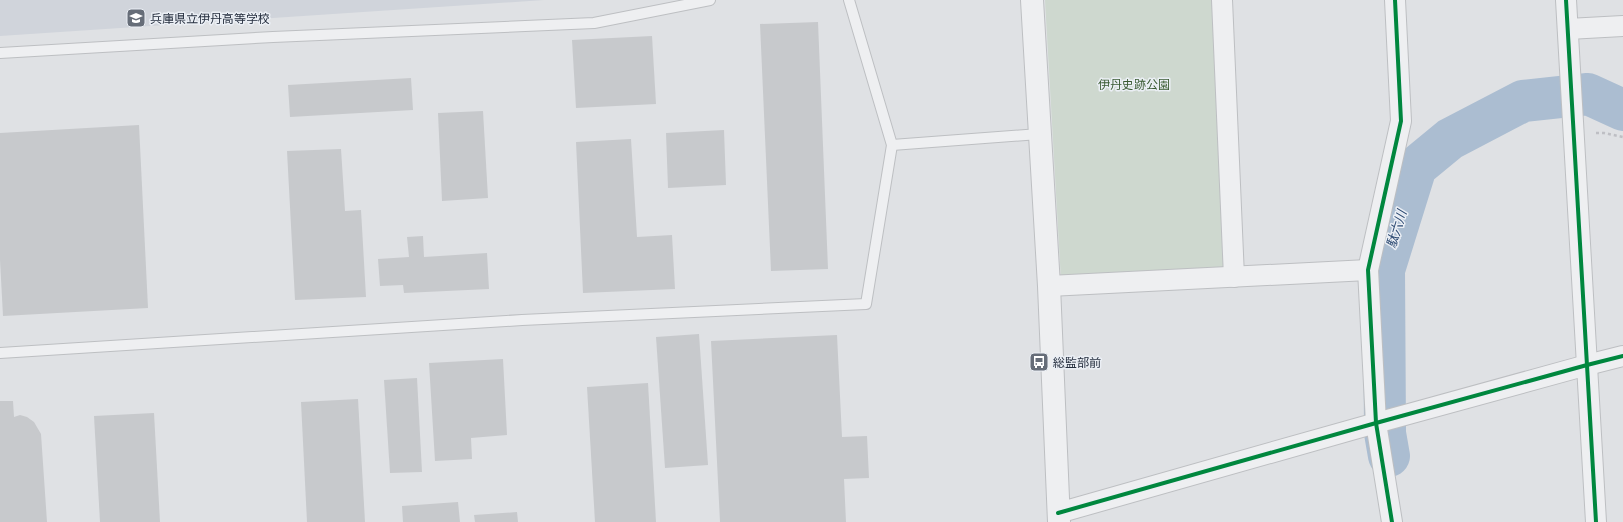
<svg xmlns="http://www.w3.org/2000/svg" width="1623" height="522" font-family="'Open Sans','Noto Sans JP',sans-serif">
	<style>
		.built { fill: #d0d4db }
		.green { fill: #ced8cf }
		.lines { fill: none; stroke-linecap: round; stroke-linejoin: round }
		.river { stroke: #abbdd1; stroke-width: 42 }
		.building { fill: #c7c9cc }
		.service-casing { stroke: #bdbfc2; stroke-width: 12 }
		.minor-casing { stroke: #bdbfc2; stroke-width: 22 }
		.tertiary-casing { stroke: #bdbfc2; stroke-width: 24 }
		.path { stroke: #bebfc4; stroke-width: 2.5; stroke-dasharray: 3 3; stroke-linecap: butt }
		.service { stroke: #eeeff1; stroke-width: 10 }
		.minor { stroke: #eeeff1; stroke-width: 20 }
		.tertiary { stroke: #eeeff1; stroke-width: 22 }
		.cycleway-casing { stroke: #ebeff5; stroke-width: 6 }
		.cycleway { stroke: #00873e; stroke-width: 4 }
		.labels { text-anchor: middle; dominant-baseline: central; stroke-width: 3; stroke-linejoin: round; paint-order: stroke }
		.poi-label { font-size: 12px; fill: #252e3e; stroke: #ebeff5; text-anchor: start }
		.park-label { font-size: 12px; fill: #395a32; stroke: #ebeff5 }
		.water-label { font-size: 13px; font-style: italic; fill: #2e4b73; stroke: #ebeff5 }
	</style>
	<rect width="100%" height="100%" fill="#dfe1e4"/>
	<polygon class="built" points="0,0 544,0 0,36"/>
	<polygon class="green" points="1045,0 1215,0 1225,265 1219,273 1061,280"/>
	<g class="lines">
		<polyline class="river" points="1389,456 1385,433 1384,270 1416,167 1450,139 1523,101 1588,94 1623,110"/>
	</g>
	<g class="building">
		<polygon points="818,22 828,269 771,271 760,24"/>
		<polygon points="652,36 656,104 576,108 572,40"/>
		<polygon points="411,78 413,110 290,117 288,85"/>
		<polygon points="483,111 488,198 442,201 438,113"/>
		<polygon points="139,125 148,308 3,316 0,260 0,133"/>
		<polygon points="724,130 726,185 668,188 666,133"/>
		<polygon points="631,139 637,237 672,235 675,289 583,293 576,142"/>
		<polygon points="341,149 345,211 361,210 366,297 295,300 287,151"/>
		<polygon points="423,236 424,257 487,253 489,289 404,293 403,285 380,286 378,259 409,257 407,237"/>
		<polygon points="699,334 708,465 665,468 656,337"/>
		<polygon points="837,335 842,437 867,436 869,478 844,479 846,522 720,522 711,341"/>
		<polygon points="503,359 507,435 471,438 472,459 435,461 429,363"/>
		<polygon points="417,378 422,472 390,473 384,380"/>
		<polygon points="648,383 656,522 595,522 587,387"/>
		<polygon points="358,399 365,522 307,522 301,402"/>
		<polygon points="0,401 13,401 14,417 20,415 27,417 34,422 41,434 47,522 0,522"/>
		<polygon points="154,413 160,522 100,522 94,416"/>
		<polygon points="458,502 460,522 403,522 402,506"/>
		<polygon points="517,512 518,522 475,522 474,515"/>
	</g>
	<g class="lines">
		<g class="service-casing">
			<g id="service">
				<polyline points="0,53 273,37 594,23 710,0"/>
				<polyline points="892,145 1039,134"/>
				<polyline points="0,353 522,320 866,304 892,145 849,0"/>
			</g>
		</g>
		<g class="minor-casing">
			<g id="minor">
				<polyline points="1222,0 1234,277"/>
				<polyline points="1566,0 1596,522"/>
				<polyline points="1568,29 1623,26"/>
				<polyline points="1049,286 1368,270"/>
				<polyline points="1058,513 1376,423 1587,365 1623,356"/>
				<polyline points="1392,522 1376,423 1368,270 1401,121 1395,0"/>
			</g>
		</g>
		<g class="tertiary-casing">
			<polyline id="tertiary" points="1032,0 1049,286 1059,522"/>
		</g>
		<polyline class="path" points="1596,133 1604,133 1623,137"/>
		<use href="#service" class="service"/>
		<use href="#minor" class="minor"/>
		<use href="#tertiary" class="tertiary"/>
		<g class="cycleway-casing">
			<g id="cycleway">
				<polyline points="1566,0 1596,522"/>
				<polyline points="1058,513 1376,423 1587,365 1623,356"/>
				<polyline points="1392,522 1376,423 1368,270 1401,121 1395,0"/>
			</g>
		</g>
		<use href="#cycleway" class="cycleway"/>
	</g>
	<defs>
		<g id="school-square" transform="scale(1)"><rect x="-9" y="-9" width="18" height="18" rx="4" fill="#666d78" stroke="#ebeff5"/><path d="M0-5L7-2L0 1L-7-2ZM-4 1L0 2.5L4 1V4Q0 6-4 4Z" fill="#fff"/></g>
		<g id="bus-square" transform="scale(1)"><rect x="-9" y="-9" width="18" height="18" rx="4" fill="#666d78" stroke="#ebeff5"/><path d="M-5-6H5V4H4V6H2V4H-2V6H-4V4H-5ZM-3.5-4V0h7V-4ZM-3.5 1.2v1.5H-2V1.2ZM2 1.2v1.5H3.5V1.2Z" fill="#fff"/></g>
	</defs>
	<g fill-rule="evenodd">
		<use href="#school-square" x="136" y="18"/>
		<use href="#bus-square" x="1039" y="362"/>
	</g>
	<g class="labels">
		<g class="poi-label">
			<text x="150" y="18">兵庫県立伊丹高等学校</text>
			<text x="1053" y="362">総監部前</text>
		</g>
		<g class="park-label">
			<text x="1134" y="84">伊丹史跡公園</text>
		</g>
		<g class="water-label">
			<text transform="translate(1396 229) rotate(-73)">駄六川</text>
		</g>
	</g>
</svg>
